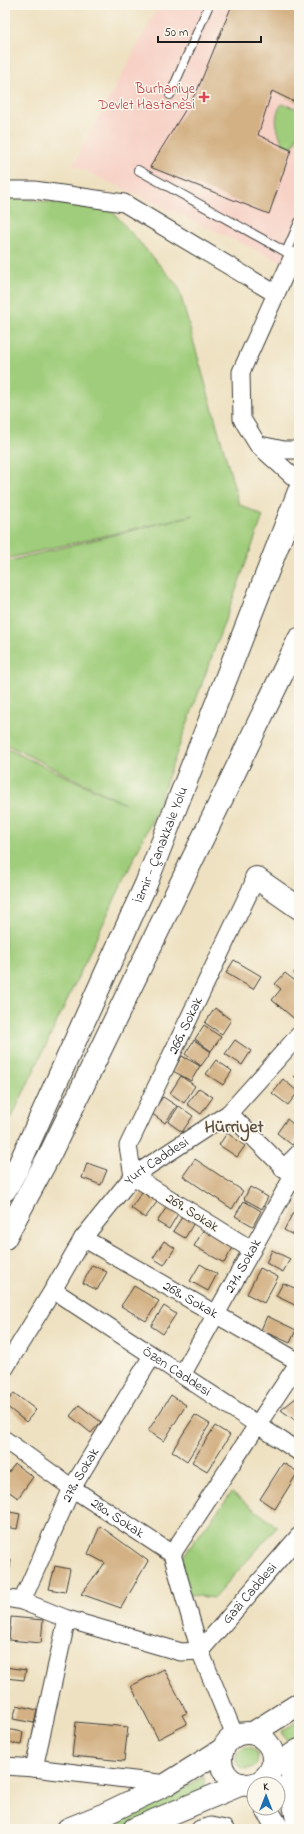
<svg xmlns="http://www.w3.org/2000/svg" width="304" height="1834" font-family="'Indie Flower',sans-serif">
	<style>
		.built { fill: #f7d1c6 }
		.green { fill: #a0cd7b; stroke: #5e744c }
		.building { fill: #d3b184 }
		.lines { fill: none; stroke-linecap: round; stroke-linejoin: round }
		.lane-casing { stroke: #3c3a35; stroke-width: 10 }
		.street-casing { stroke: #3c3a35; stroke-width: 19 }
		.secondary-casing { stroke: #3c3a35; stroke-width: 24 }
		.primary-casing { stroke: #3c3a35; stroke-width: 24 }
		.highway-casing { stroke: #3c3a35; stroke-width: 24 }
		.lane { stroke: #fff; stroke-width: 8 }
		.street { stroke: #fff; stroke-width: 17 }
		.secondary { stroke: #fff; stroke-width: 22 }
		.primary { stroke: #fff; stroke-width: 22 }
		.highway { stroke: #fff; stroke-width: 22 }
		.health-dot { fill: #e0444e; stroke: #fbf7ec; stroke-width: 1.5 }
		.labels { text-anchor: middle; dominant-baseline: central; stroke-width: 3; stroke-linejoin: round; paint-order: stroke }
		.health-label { font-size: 14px; fill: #be3a42; stroke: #fbf7ec; text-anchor: end }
		.street-label { font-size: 14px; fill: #1c1c1c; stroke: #fbf7ec }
		.district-label { font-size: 18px; font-weight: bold; fill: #5c5040; stroke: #fbf7ec }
	</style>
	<rect width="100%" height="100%" fill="#fbf7ec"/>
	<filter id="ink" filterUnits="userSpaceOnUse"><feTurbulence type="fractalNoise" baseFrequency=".025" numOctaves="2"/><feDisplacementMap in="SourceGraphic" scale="8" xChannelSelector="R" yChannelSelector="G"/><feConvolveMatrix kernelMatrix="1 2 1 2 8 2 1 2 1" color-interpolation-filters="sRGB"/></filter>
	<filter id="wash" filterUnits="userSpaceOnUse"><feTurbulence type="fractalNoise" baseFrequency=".012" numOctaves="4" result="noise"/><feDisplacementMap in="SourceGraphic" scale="16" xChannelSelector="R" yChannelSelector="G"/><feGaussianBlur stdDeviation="0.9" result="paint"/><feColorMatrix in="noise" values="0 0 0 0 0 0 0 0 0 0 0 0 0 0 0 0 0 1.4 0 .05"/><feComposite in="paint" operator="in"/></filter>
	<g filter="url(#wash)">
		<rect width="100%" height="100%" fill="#eee1c1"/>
		<polygon class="built" points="159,5 299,5 299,270 73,165"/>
		<g class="green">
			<path d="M282 104 299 109V131L293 147 283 144C277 130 272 117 282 104Z"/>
			<polygon points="5,196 112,211 178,286 239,504 263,516 153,818 5,1132 5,748 125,804 5,744 5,562 194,515 5,559"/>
			<polygon points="232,1492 277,1527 214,1598 190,1595 178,1563"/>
			<polygon points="299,1720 299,1737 289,1744 281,1732"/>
			<circle cx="247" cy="1758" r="11"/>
			<polygon points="204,1777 206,1788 151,1816 116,1829 95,1829"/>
		</g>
		<g id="blocks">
			<g class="building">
				<polygon points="232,5 299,5 299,29 295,37 299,38 299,104 272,91 258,135 291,150 269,214 150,167 197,91"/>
				<polygon points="234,960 261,976 253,989 226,973"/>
				<polygon points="299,965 299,977 294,973"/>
				<polygon points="285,973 299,984 299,1019 297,1021 272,1000 281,989 275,984"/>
				<polygon points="215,1008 231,1020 222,1034 205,1023"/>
				<polygon points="204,1025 221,1037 211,1051 195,1039"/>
				<polygon points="194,1040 211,1052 201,1066 185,1054"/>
				<polygon points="235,1040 251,1051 242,1065 225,1054"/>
				<polygon points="182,1056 200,1066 191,1081 173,1071"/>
				<polygon points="216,1060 232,1071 223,1085 206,1074"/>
				<polygon points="299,1070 299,1081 294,1076"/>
				<polygon points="181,1076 195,1086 184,1103 170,1093"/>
				<polygon points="283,1079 298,1092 288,1105 272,1093"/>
				<polygon points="199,1088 213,1097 201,1114 187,1104"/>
				<polygon points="163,1097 177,1106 165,1123 151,1113"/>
				<polygon points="179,1106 193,1116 182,1132 168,1122"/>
				<polygon points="287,1119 299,1129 299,1137 292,1145 277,1133"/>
				<polygon points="227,1133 245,1146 237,1157 219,1145"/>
				<polygon points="195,1159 243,1191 232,1209 183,1176"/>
				<polygon points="87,1163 107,1170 101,1185 82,1178"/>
				<polygon points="250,1187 268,1197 262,1209 244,1199"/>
				<polygon points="142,1192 157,1202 145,1218 131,1208"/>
				<polygon points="244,1201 261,1211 253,1226 235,1216"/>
				<polygon points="299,1201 299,1238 284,1230"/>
				<polygon points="168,1205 179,1212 169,1229 157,1222"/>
				<polygon points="184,1214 195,1221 185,1238 173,1231"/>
				<polygon points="204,1229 234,1246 224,1263 194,1246"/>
				<polygon points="164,1241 175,1248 164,1265 153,1258"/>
				<polygon points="272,1250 290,1259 283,1272 266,1263"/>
				<polygon points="200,1264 217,1274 208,1291 190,1281"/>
				<polygon points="92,1265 107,1272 97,1290 83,1283"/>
				<polygon points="260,1268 278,1277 264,1303 247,1294"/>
				<polygon points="283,1283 299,1290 299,1307 276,1296"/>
				<polygon points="134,1286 159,1301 146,1321 121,1306"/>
				<polygon points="164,1306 176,1314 163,1334 151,1326"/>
				<polygon points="267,1316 296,1330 290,1343 261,1330"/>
				<polygon points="14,1393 36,1410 26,1422 5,1405"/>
				<polygon points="171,1395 186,1405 164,1441 148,1431"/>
				<polygon points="297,1397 299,1400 299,1423 281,1410"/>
				<polygon points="79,1405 101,1422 91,1433 70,1416"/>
				<polygon points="195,1415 210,1424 187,1461 172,1451"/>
				<polygon points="215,1426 230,1435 207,1471 192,1462"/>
				<polygon points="283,1463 298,1472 275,1509 260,1499"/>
				<polygon points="15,1464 33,1477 18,1498 5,1489 5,1477"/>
				<polygon points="5,1511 20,1514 17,1529 5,1527"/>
				<polygon points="100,1526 148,1561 121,1608 81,1594 105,1563 88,1554"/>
				<polygon points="5,1559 11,1560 8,1583 5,1582"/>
				<polygon points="55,1566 70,1569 65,1592 49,1589"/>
				<polygon points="11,1617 43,1620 41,1643 9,1640"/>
				<polygon points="5,1667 26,1670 24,1680 5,1678"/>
				<polygon points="164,1669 187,1713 182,1715 187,1724 158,1739 131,1686"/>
				<polygon points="17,1705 37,1710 34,1723 13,1719"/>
				<polygon points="76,1722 128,1727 124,1761 72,1756"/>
				<polygon points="5,1729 23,1732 21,1745 5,1742"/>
			</g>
		</g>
	</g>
	<g filter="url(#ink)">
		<use href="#blocks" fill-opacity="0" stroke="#3c3a35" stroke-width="1"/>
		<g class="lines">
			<g class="lane-casing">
				<g id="lane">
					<polyline points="170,95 209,5"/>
					<polyline points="138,170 295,257"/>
					<polyline points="286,252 299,222"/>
				</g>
			</g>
			<g class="street-casing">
				<g id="street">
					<polyline points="5,190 34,190 124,203 276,294"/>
					<polyline points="293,256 241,372 242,419 258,445 299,482"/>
					<polyline points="260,445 284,450 299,450"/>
					<polyline points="229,1113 299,1183"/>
					<polyline points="283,1169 299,1153"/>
					<path id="s1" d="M83 1238 299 1362"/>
					<path id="s2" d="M252 1250 133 1176 128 1146 256 878"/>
					<path id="s3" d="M53 1290 299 1452"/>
					<path id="s4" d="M5 1368 53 1290 83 1238 133 1176 229 1113 299 1035"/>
					<path id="s5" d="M182 1375 292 1178"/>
					<path id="s6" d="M5 1440 72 1488 172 1554"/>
					<polyline points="5,1598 22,1601 67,1619 181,1652 200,1651"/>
					<path id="s7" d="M22 1601 72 1488 152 1356"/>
					<path id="s8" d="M200 1651 299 1536"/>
					<polyline points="235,1736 200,1651 172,1554 299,1362"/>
					<polyline points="5,1766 34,1768 67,1619"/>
					<polyline points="34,1768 167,1784"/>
					<polyline points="200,1829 211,1826 225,1829"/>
				</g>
			</g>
			<g class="secondary-casing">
				<g id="secondary">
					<polyline points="256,878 299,908"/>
					<polyline points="267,1776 272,1784"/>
					<polyline points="266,1808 278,1829"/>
					<path d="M297 1820C293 1797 286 1778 299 1757"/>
				</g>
			</g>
			<g class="primary-casing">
				<g id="primary">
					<polyline points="253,1733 299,1704"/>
					<circle cx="247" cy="1759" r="26"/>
					<polyline points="272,1768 299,1750"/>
					<polyline points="68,1829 105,1814 167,1784 223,1749"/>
					<polyline points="134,1829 242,1784"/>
				</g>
			</g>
			<g class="highway-casing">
				<g id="highway">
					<path id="s9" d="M5 1190 18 1167 146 884 299 491"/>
					<polyline points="5,1238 51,1152 299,639"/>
				</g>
			</g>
			<use href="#lane" class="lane"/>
			<use href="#street" class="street"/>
			<use href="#secondary" class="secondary"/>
			<use href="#primary" class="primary"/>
			<use href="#highway" class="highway"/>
		</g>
	</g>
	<path class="health-dot" d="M202 91h4v4h4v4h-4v4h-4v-4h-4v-4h4z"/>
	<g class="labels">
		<g class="health-label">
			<text x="195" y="89">Burhaniye<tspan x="195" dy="16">Devlet Hastanesi</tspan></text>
		</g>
		<g class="street-label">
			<text stroke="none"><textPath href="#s9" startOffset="379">İzmir - Çanakkale Yolu</textPath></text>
			<text stroke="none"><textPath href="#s2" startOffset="304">266. Sokak</textPath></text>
			<text stroke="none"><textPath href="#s4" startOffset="259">Yurt Caddesi</textPath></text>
			<text transform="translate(192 1213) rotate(32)">269. Sokak</text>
			<text stroke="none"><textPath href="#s5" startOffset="125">271. Sokak</textPath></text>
			<text stroke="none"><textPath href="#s1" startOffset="124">268. Sokak</textPath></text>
			<text stroke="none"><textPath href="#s3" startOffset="148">Özen Caddesi</textPath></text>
			<text stroke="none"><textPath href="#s7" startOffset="139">278. Sokak</textPath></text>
			<text stroke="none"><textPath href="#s6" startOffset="137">280. Sokak</textPath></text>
			<text stroke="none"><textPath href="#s8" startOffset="76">Gazi Caddesi</textPath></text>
		</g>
		<g class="district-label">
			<text x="234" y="1128">Hürriyet</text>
		</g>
	</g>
	<rect width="304" height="1834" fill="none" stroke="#fbf7ec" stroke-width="20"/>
	<g transform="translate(266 1796)"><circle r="19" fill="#fbf7ec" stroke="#a29f99"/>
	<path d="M0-3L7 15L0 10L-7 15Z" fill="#1f6fb2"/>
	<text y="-6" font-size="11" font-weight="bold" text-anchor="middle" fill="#1c1c1c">K</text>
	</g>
	<path d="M158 36v6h103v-6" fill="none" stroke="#1c1c1c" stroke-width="2"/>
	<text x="164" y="36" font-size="12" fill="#1c1c1c" stroke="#fbf7ec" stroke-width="3" paint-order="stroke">50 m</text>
</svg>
